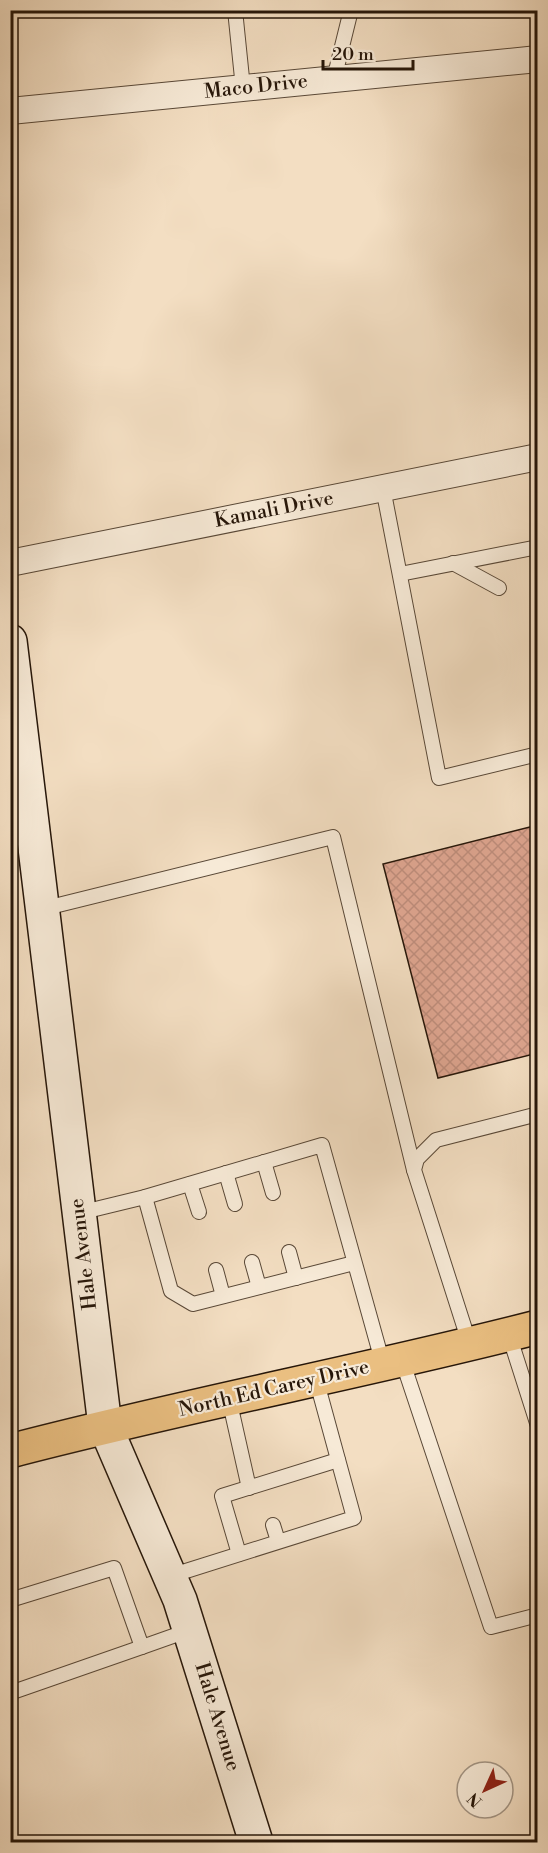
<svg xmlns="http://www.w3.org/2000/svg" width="548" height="1853" font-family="'Libre Bodoni',serif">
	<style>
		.building { fill: url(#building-cross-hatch); stroke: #261609; stroke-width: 1.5 }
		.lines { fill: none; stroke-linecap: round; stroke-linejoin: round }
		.lane-casing { stroke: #594837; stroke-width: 16 }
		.street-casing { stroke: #594837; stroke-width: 28 }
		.secondary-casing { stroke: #261609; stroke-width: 36 }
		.primary-casing { stroke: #261609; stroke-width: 36 }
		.lane { stroke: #f7ead7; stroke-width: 14 }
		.street { stroke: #f7ead7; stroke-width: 26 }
		.secondary { stroke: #f7ead7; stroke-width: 33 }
		.primary { stroke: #eabf81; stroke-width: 33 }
		.labels { text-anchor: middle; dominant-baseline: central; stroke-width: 4.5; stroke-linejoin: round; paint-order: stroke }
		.street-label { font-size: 20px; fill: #261609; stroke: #f7ead7 }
	</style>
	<defs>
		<pattern id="building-cross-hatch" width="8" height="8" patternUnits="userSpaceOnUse" patternTransform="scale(1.5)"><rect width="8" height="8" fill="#dea590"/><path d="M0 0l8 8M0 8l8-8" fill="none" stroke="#be8d7b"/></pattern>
	</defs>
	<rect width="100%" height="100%" fill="#f3dec2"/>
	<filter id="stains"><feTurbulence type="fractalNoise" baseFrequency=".00333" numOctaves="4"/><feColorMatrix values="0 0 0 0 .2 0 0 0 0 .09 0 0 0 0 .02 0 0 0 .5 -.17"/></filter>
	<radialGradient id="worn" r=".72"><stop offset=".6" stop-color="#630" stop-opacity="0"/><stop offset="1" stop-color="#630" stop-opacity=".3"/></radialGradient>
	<polygon class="building" points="538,825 538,1053 438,1078 383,864"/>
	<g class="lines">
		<g class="lane-casing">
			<g id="lane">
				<polyline points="235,10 243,88"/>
				<polyline points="334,79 351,10"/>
				<polyline points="383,488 439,778 538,754"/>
				<polyline points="453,563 499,588"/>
				<polyline points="400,574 538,547"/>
				<polyline points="42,909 333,837 414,1170"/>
				<polyline points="264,1162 273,1193"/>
				<polyline points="226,1173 235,1204"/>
				<polyline points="190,1184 199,1212"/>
				<polyline points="145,1197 171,1291 193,1304 354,1263"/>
				<polyline points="79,1213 145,1197 322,1145 383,1364"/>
				<polyline points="289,1252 296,1278"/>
				<polyline points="252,1262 259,1287"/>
				<polyline points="216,1270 223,1296"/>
				<polyline points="509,1335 538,1426"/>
				<polyline points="470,1345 414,1170 417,1159 436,1140 538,1114"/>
				<polyline points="402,1360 491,1627 538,1615"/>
				<polyline points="229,1399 249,1488"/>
				<polyline points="273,1525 278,1541"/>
				<polyline points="239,1554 222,1496 338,1460"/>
				<polyline points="170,1576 354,1518 316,1379"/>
				<polyline points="10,1600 114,1568 142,1647 190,1630"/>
				<polyline points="10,1693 142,1647"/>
			</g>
		</g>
		<g class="street-casing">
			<g id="street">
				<polyline points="10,111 538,59"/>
				<polyline points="10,563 538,457"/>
			</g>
		</g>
		<g class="secondary-casing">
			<polyline id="secondary" points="10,641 105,1426 180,1600 256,1842"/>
		</g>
		<g class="primary-casing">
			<path id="primary" d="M10 1451C185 1405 363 1372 538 1327"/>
		</g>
		<use href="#lane" class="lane"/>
		<use href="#street" class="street"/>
		<use href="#secondary" class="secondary"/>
		<use href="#primary" class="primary"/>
	</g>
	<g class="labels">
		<g class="street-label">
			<text transform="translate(256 87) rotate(-6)">Maco Drive</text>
			<text transform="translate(274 510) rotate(-11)">Kamali Drive</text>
			<text transform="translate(84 1254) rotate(-97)">Hale Avenue</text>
			<text transform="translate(274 1389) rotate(-13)">North Ed Carey Drive</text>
			<text transform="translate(217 1717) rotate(73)">Hale Avenue</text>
		</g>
	</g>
	<rect width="548" height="1853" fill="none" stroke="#f3dec2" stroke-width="36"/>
	<rect x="12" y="12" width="524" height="1829" fill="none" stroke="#261609" stroke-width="3"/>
	<rect x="18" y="18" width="512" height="1817" fill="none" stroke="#261609" stroke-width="1.5"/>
	<g transform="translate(485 1790) rotate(225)"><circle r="28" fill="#f7ead7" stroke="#a39585" stroke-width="1.5"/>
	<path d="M0-4.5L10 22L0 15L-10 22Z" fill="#8f2418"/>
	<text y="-9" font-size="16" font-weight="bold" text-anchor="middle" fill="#261609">N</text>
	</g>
	<path d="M323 60v9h90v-9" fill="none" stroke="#261609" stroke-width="3"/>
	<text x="332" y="60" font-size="18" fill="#261609" stroke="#f7ead7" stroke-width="4.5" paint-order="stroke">20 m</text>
	<rect width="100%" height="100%" filter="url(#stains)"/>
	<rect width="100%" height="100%" fill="url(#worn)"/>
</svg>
